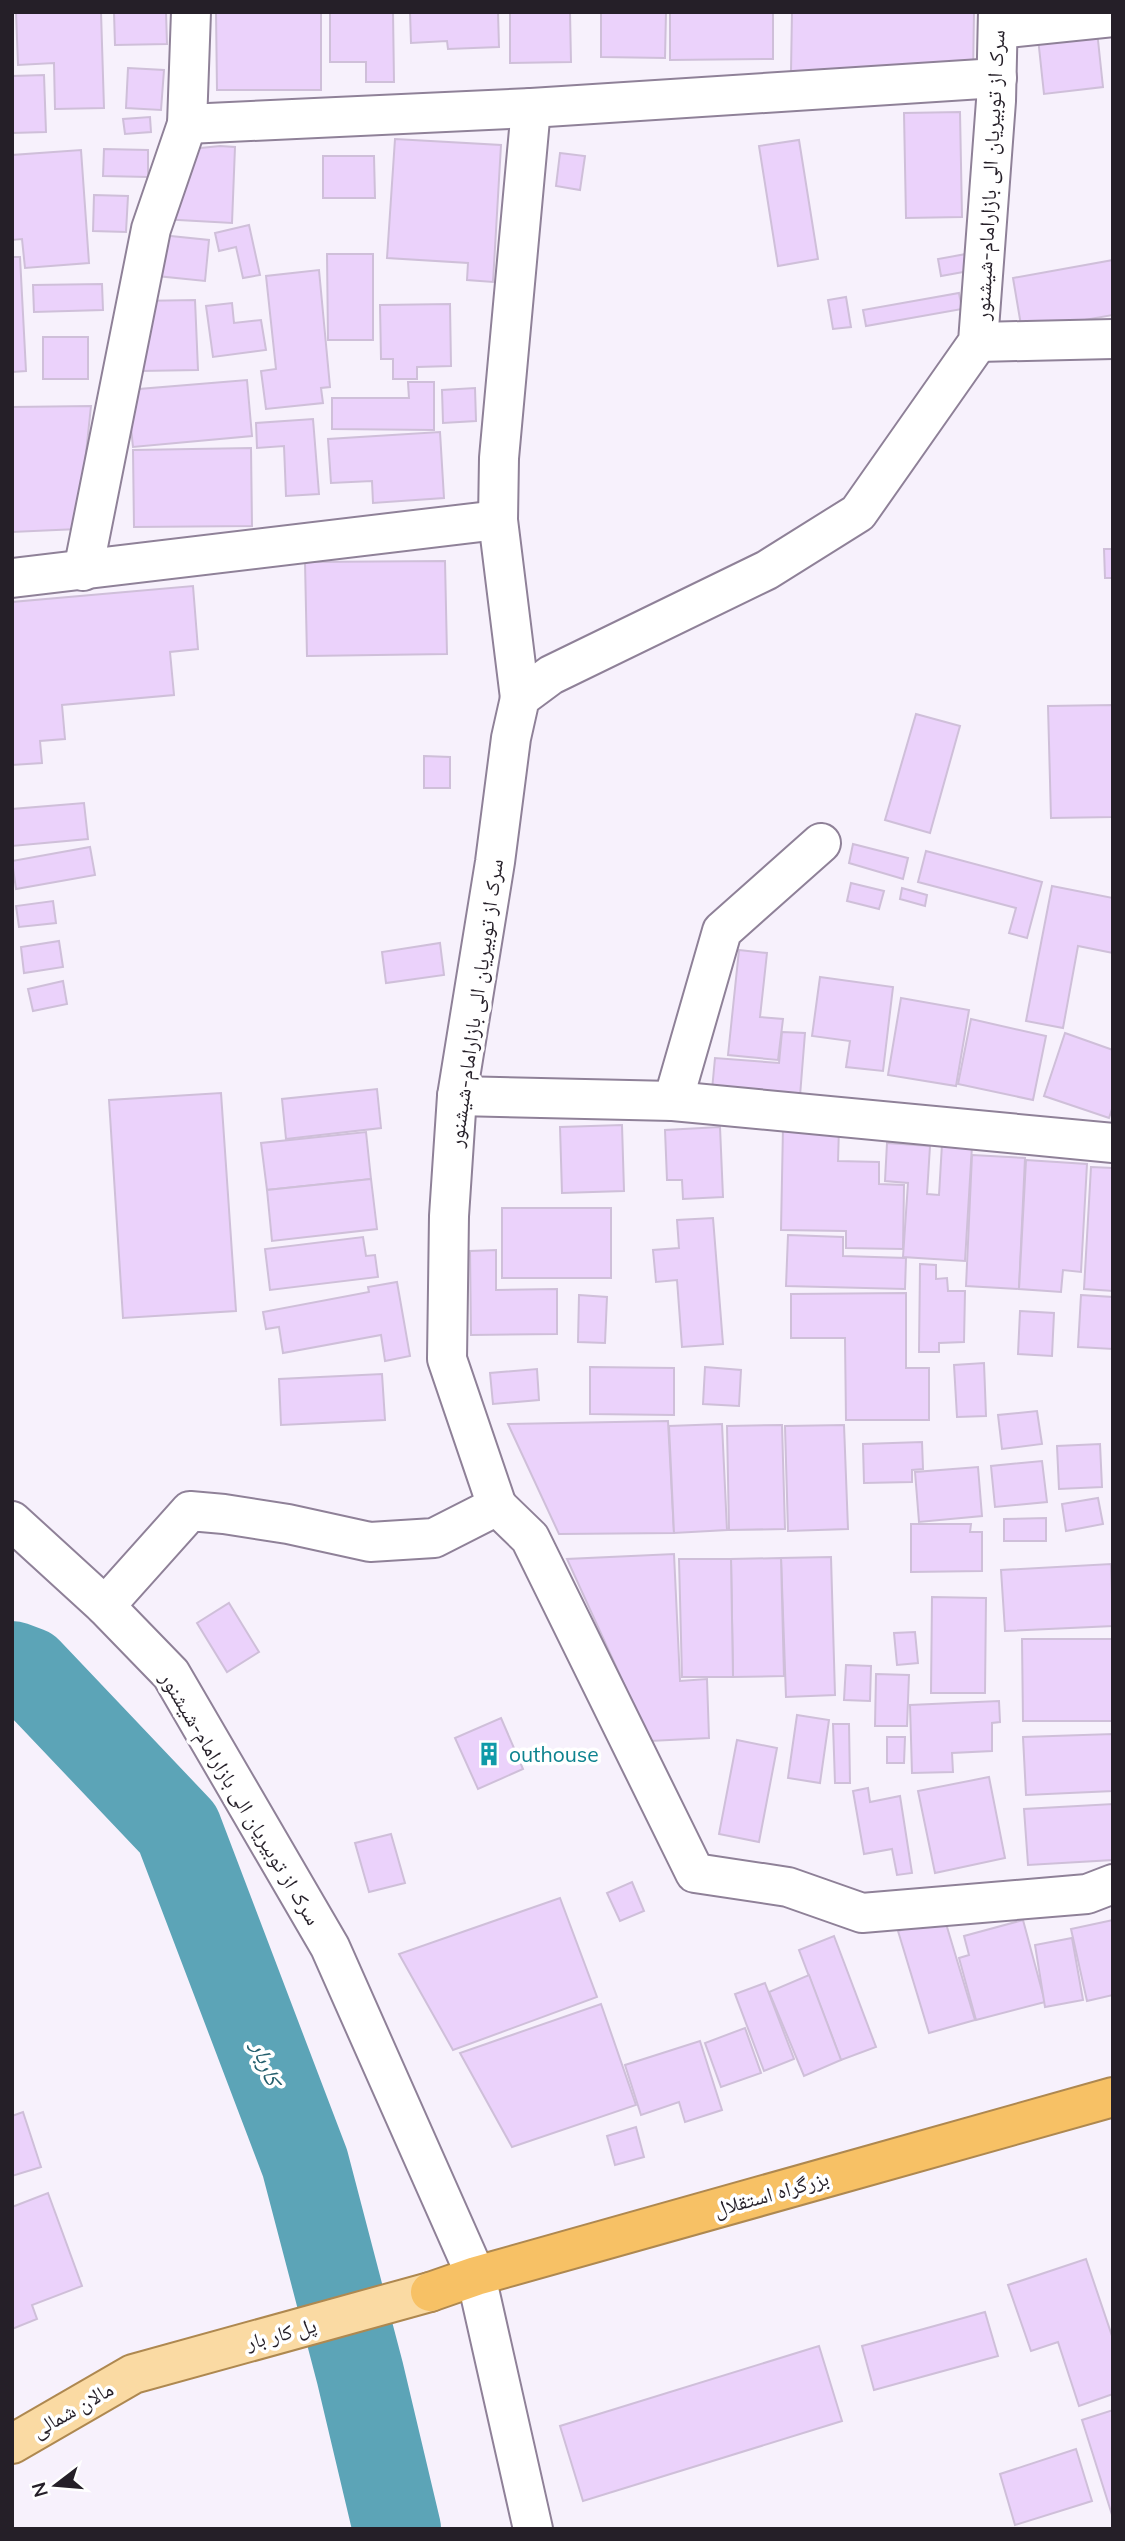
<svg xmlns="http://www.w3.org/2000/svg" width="1125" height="2541" font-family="Mulish,'Noto Naskh Arabic',sans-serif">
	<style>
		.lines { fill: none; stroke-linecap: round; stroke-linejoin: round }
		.river { stroke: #5ca4b7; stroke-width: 88 }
		.building { fill: #ebd2fb; stroke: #cfbfd9; stroke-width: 2 }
		.minor-casing { stroke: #8f8198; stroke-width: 42 }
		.major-casing { stroke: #ae8850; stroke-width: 42 }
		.highway-casing { stroke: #ae8850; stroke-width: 42 }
		.minor { stroke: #fff; stroke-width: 38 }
		.major { stroke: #fadaa3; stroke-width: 38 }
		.highway { stroke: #f7c165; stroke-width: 38 }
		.labels { text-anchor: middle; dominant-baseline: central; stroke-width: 7; stroke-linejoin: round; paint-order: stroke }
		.street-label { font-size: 21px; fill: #251f28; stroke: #fff }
		.culture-label { font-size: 21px; fill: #0d838f; stroke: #fff; text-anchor: start }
		.water-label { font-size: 23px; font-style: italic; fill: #245f6d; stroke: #fff }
	</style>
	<rect width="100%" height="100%" fill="#f7f1fc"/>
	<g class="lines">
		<polyline class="river" points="12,1665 28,1671 178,1829 305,2163 360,2373 397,2529"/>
	</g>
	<g class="building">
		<polygon points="16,12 101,12 104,108 55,109 54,63 18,65"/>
		<polygon points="114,12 166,12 167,44 115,45"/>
		<polygon points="216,12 321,12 321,90 217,90"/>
		<polygon points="330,12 393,12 394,82 366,82 366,62 330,62"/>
		<polygon points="410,12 498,12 499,47 448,49 447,41 411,43"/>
		<polygon points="510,12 570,12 571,62 510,63"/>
		<polygon points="601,12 666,12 665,58 601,57"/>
		<polygon points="670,12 773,12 773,59 670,60"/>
		<polygon points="792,12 974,12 973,75 791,72"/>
		<polygon points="1097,31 1103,87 1044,94 1038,38"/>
		<polygon points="128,68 164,70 161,110 126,108"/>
		<polygon points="44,75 46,132 12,133 12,76"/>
		<polygon points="960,112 962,217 906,218 904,113"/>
		<polygon points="150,117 151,132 125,134 123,119"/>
		<polygon points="395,139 501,145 493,282 467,280 468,263 387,258"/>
		<polygon points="799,140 818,259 778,266 759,146"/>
		<polygon points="220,146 235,147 232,223 161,219 181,150"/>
		<polygon points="104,149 148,150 148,177 103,176"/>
		<polygon points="81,150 89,263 25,268 22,239 12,240 12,155"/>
		<polygon points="560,153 585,156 580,190 556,186"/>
		<polygon points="323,156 374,156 375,198 323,198"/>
		<polygon points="94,195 128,196 126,232 93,231"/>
		<polygon points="249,225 260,275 243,278 236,247 219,251 215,233"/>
		<polygon points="161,235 209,240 205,281 157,276"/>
		<polygon points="327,254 373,254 373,340 328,340"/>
		<polygon points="966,254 969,271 941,276 938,259"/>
		<polygon points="12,257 20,257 26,371 12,372"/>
		<polygon points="1113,260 1113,315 1022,331 1013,278"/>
		<polygon points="319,270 330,387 321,388 323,403 266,409 261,371 276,369 266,276"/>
		<polygon points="102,284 103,310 34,312 33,285"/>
		<polygon points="959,293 962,309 866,326 863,310"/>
		<polygon points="846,297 851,327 833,329 828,300"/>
		<polygon points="195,300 198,370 140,371 138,301"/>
		<polygon points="232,303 234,323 261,320 266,350 213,357 206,306"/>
		<polygon points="450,304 451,366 417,367 417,379 393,379 393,359 381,359 380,305"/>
		<rect x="43" y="337" width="45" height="42"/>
		<polygon points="247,380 252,436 133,447 127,390"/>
		<polygon points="408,382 434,382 434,430 332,429 332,398 409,398"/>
		<polygon points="475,388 476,421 443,423 442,390"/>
		<polygon points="91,406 78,529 12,532 12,407"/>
		<polygon points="313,419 319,494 286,496 284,446 257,448 256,423"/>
		<polygon points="440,432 444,498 373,503 372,481 331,483 328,439"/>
		<polygon points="251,448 252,526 134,527 133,450"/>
		<polygon points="1104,549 1113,549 1113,578 1105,578"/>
		<polygon points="445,561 447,654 307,656 305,562"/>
		<polygon points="193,586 198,649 170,652 174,695 62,705 65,739 40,741 42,763 12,765 12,602"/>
		<polygon points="1113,705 1113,817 1051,818 1048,706"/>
		<polygon points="916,714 960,726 930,833 885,820"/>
		<polygon points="424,756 450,757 450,788 424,788"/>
		<polygon points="84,803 88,839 12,846 12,809"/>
		<polygon points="853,844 908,858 903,879 849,863"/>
		<polygon points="90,847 95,875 16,889 12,861"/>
		<polygon points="926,851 1042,882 1027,938 1009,933 1016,908 918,882"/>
		<polygon points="851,883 884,891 879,909 847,901"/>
		<polygon points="1052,886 1113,898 1113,953 1078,946 1063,1028 1026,1021"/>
		<polygon points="902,888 927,895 925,906 900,899"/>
		<polygon points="53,901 56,923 19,927 16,906"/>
		<polygon points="59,941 63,967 24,973 21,947"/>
		<polygon points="440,943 444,975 386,983 382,952"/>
		<polygon points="739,950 767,953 760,1017 783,1019 778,1060 728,1055"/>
		<polygon points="820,977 893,987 883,1071 846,1067 850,1041 812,1036"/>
		<polygon points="63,981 67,1004 33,1011 28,989"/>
		<polygon points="901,998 969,1010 956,1086 888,1075"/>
		<polygon points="971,1019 1046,1036 1033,1100 958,1084"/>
		<polygon points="782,1032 805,1033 800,1096 712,1090 715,1058 779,1063"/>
		<polygon points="1065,1033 1113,1050 1113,1106 1109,1118 1044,1096"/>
		<polygon points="377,1089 381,1128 286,1139 282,1099"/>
		<polygon points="221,1093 236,1311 123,1318 109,1100"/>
		<polygon points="622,1125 624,1191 562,1193 560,1127"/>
		<polygon points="720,1127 723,1197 683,1199 682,1180 667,1180 665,1130"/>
		<polygon points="783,1127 839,1128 838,1161 879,1162 879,1184 904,1185 903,1249 846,1248 846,1231 781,1230"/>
		<polygon points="366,1132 371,1179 267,1190 261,1143"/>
		<polygon points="887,1143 930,1146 927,1194 939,1195 942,1144 972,1146 965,1261 903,1257 908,1183 885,1181"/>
		<polygon points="972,1155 1025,1158 1019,1289 966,1286"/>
		<polygon points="1026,1160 1087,1164 1081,1272 1063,1270 1061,1292 1019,1289"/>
		<polygon points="1091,1167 1113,1168 1113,1291 1084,1289"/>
		<polygon points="371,1179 377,1229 272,1241 267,1190"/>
		<rect x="502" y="1208" width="109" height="70"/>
		<polygon points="713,1218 723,1344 682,1347 677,1280 656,1282 653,1250 679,1248 677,1220"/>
		<polygon points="788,1235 843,1237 843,1256 906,1258 905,1289 786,1286"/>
		<polygon points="363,1237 366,1256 375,1255 378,1277 270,1290 265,1249"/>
		<polygon points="496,1250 496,1290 557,1289 557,1334 471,1335 470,1251"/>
		<polygon points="920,1264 936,1265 936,1279 947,1278 948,1291 965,1291 964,1342 939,1343 939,1352 919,1352"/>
		<polygon points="397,1282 410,1356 385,1361 381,1335 283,1353 279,1327 266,1329 263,1312 369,1292 368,1287"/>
		<polygon points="906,1293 906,1368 929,1368 929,1420 846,1420 845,1338 791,1338 791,1294"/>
		<polygon points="579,1295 607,1297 605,1343 578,1342"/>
		<polygon points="1081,1295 1113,1297 1113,1349 1078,1347"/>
		<polygon points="1020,1311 1054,1313 1052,1356 1018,1354"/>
		<polygon points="984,1363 986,1416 957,1417 954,1365"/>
		<polygon points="590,1367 674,1368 674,1415 590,1414"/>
		<polygon points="705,1367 741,1370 739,1406 703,1404"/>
		<polygon points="537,1369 539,1400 493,1404 490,1373"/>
		<polygon points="382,1374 385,1420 281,1425 279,1379"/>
		<polygon points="1037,1411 1042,1444 1002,1449 998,1415"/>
		<polygon points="668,1421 674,1533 559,1534 508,1424"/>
		<polygon points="722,1424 727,1530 674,1533 669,1426"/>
		<polygon points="782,1425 785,1529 729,1530 727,1426"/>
		<polygon points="844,1425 848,1529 788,1531 785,1426"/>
		<polygon points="922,1442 923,1469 912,1470 912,1482 864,1483 863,1444"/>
		<polygon points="1100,1444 1102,1487 1059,1489 1057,1446"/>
		<polygon points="1042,1461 1047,1502 995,1507 991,1466"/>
		<polygon points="978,1467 982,1516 919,1522 915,1472"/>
		<polygon points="1098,1498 1103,1524 1066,1531 1062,1504"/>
		<polygon points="1046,1518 1046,1541 1004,1541 1004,1519"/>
		<polygon points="911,1524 971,1524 970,1532 982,1532 982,1571 911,1572"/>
		<polygon points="674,1554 680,1681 707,1679 709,1738 650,1741 567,1559"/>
		<polygon points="831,1557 835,1695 786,1697 781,1558"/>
		<polygon points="781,1558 784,1676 733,1677 731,1559"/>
		<polygon points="679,1559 731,1559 733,1677 682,1677"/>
		<polygon points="1111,1564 1113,1626 1005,1631 1001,1570"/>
		<polygon points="932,1597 986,1598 985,1693 931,1693"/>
		<polygon points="229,1603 259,1652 227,1672 197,1623"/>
		<polygon points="915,1632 918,1663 897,1665 894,1633"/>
		<polygon points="1022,1639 1113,1639 1113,1721 1023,1721"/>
		<polygon points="846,1665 871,1666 870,1701 844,1700"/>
		<polygon points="876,1674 909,1675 907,1726 875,1726"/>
		<polygon points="999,1701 1000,1722 992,1723 992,1751 952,1753 953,1772 912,1773 910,1705"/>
		<polygon points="797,1715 829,1720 820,1783 788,1778"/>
		<polygon points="501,1718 523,1769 478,1789 455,1738"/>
		<polygon points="833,1724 849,1724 850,1783 835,1783"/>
		<polygon points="1113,1734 1113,1791 1026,1795 1023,1737"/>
		<polygon points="887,1737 905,1737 904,1763 887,1763"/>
		<polygon points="737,1740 777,1748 759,1842 719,1834"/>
		<polygon points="989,1777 1005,1858 935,1873 918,1791"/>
		<polygon points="868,1788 870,1802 900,1796 912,1873 897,1875 892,1849 864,1854 853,1791"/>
		<polygon points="1113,1804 1113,1860 1028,1865 1024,1809"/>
		<polygon points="391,1834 405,1883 369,1892 355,1843"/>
		<polygon points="632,1882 644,1911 620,1921 607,1893"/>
		<polygon points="560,1898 597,1997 453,2050 399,1954"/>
		<polygon points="944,1917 975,2020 929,2033 898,1931"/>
		<polygon points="1023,1920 1045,2002 976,2020 959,1958 969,1955 964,1936"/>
		<polygon points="1113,1920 1113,1995 1087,2001 1071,1929"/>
		<polygon points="834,1936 876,2047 841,2060 799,1950"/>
		<polygon points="1072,1938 1083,2000 1045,2007 1035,1945"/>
		<polygon points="809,1975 841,2060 804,2076 769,1992"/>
		<polygon points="765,1983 794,2059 764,2071 735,1994"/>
		<polygon points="601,2004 636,2105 512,2147 460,2053"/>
		<polygon points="745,2028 761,2073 721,2087 705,2043"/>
		<polygon points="700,2041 722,2110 685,2122 679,2102 641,2115 625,2065"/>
		<polygon points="23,2112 41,2167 12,2176 12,2116"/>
		<polygon points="636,2127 644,2157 615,2165 607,2136"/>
		<polygon points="48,2193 82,2286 32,2305 37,2319 12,2329 12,2207"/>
		<polygon points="1086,2259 1113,2339 1113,2394 1079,2406 1058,2342 1031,2351 1008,2285"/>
		<polygon points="985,2312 998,2356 874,2390 862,2346"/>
		<polygon points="819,2346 842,2421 583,2501 560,2426"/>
		<polygon points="1113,2410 1113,2518 1082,2420"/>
		<polygon points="1076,2449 1092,2501 1015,2525 1000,2474"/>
	</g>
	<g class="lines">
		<g class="minor-casing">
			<g id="minor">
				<polyline points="999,29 1113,17"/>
				<polyline points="187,124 531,108 997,78"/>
				<polyline points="978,342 1113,339"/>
				<polyline points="83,571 151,229 187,124 191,12"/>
				<polyline points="12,578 498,520"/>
				<polyline points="520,698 498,520 499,458 531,108"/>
				<polyline points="457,1096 673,1101 1113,1143"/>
				<polyline points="673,1101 722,931 821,843"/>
				<polyline points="497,1506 530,1538 695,1873 788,1887 862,1913 1087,1894 1113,1884"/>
				<polyline points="12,1521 105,1606"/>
				<polyline points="533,2529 476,2276 330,1947 171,1674 105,1606 190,1511 224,1514 288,1524 370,1542 434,1538 497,1506 447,1359 449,1216 457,1096 495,862 511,738 520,698 551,675 767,570 858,513 978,342 996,101 998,12"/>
			</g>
		</g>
		<g class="major-casing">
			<polyline id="major" points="12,2444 133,2374 430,2292"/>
		</g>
		<g class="highway-casing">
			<polyline id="highway" points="430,2292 476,2276 1113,2097"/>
		</g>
		<use href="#minor" class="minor"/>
		<use href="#major" class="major"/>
		<use href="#highway" class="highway"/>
	</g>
	<defs>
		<g id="building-bare" transform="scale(1.89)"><path d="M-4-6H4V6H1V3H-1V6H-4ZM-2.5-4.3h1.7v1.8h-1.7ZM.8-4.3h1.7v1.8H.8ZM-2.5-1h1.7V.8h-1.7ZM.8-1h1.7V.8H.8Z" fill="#0f9aa8" stroke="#fff" stroke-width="2.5" paint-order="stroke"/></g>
	</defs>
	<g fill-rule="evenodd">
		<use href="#building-bare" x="489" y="1754"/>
	</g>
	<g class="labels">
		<g class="street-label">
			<text transform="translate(989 175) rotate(-87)">سرک از توبیریان الی بازارامام-شیشنور</text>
			<text transform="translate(475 1003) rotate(-82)">سرک از توبیریان الی بازارامام-شیشنور</text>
			<text transform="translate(241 1798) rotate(59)">سرک از توبیریان الی بازارامام-شیشنور</text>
			<text transform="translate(771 2193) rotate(-16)">بزرگراه استقلال</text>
			<text transform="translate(281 2333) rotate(-15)">پل کار بار</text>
			<text transform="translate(72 2409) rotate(-30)">مالان شمالی</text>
		</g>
		<g class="culture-label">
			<text x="509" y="1754">outhouse</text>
		</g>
		<g class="water-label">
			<text transform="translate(267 2063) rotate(69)">کاربار</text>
		</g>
	</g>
	<rect width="1125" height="2541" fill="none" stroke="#251f28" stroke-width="28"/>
	<g transform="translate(56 2485) rotate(254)" stroke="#ffffff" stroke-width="5" paint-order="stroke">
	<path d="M0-5L12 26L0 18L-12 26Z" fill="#251f28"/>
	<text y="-10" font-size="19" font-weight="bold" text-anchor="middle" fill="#251f28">N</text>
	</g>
</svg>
